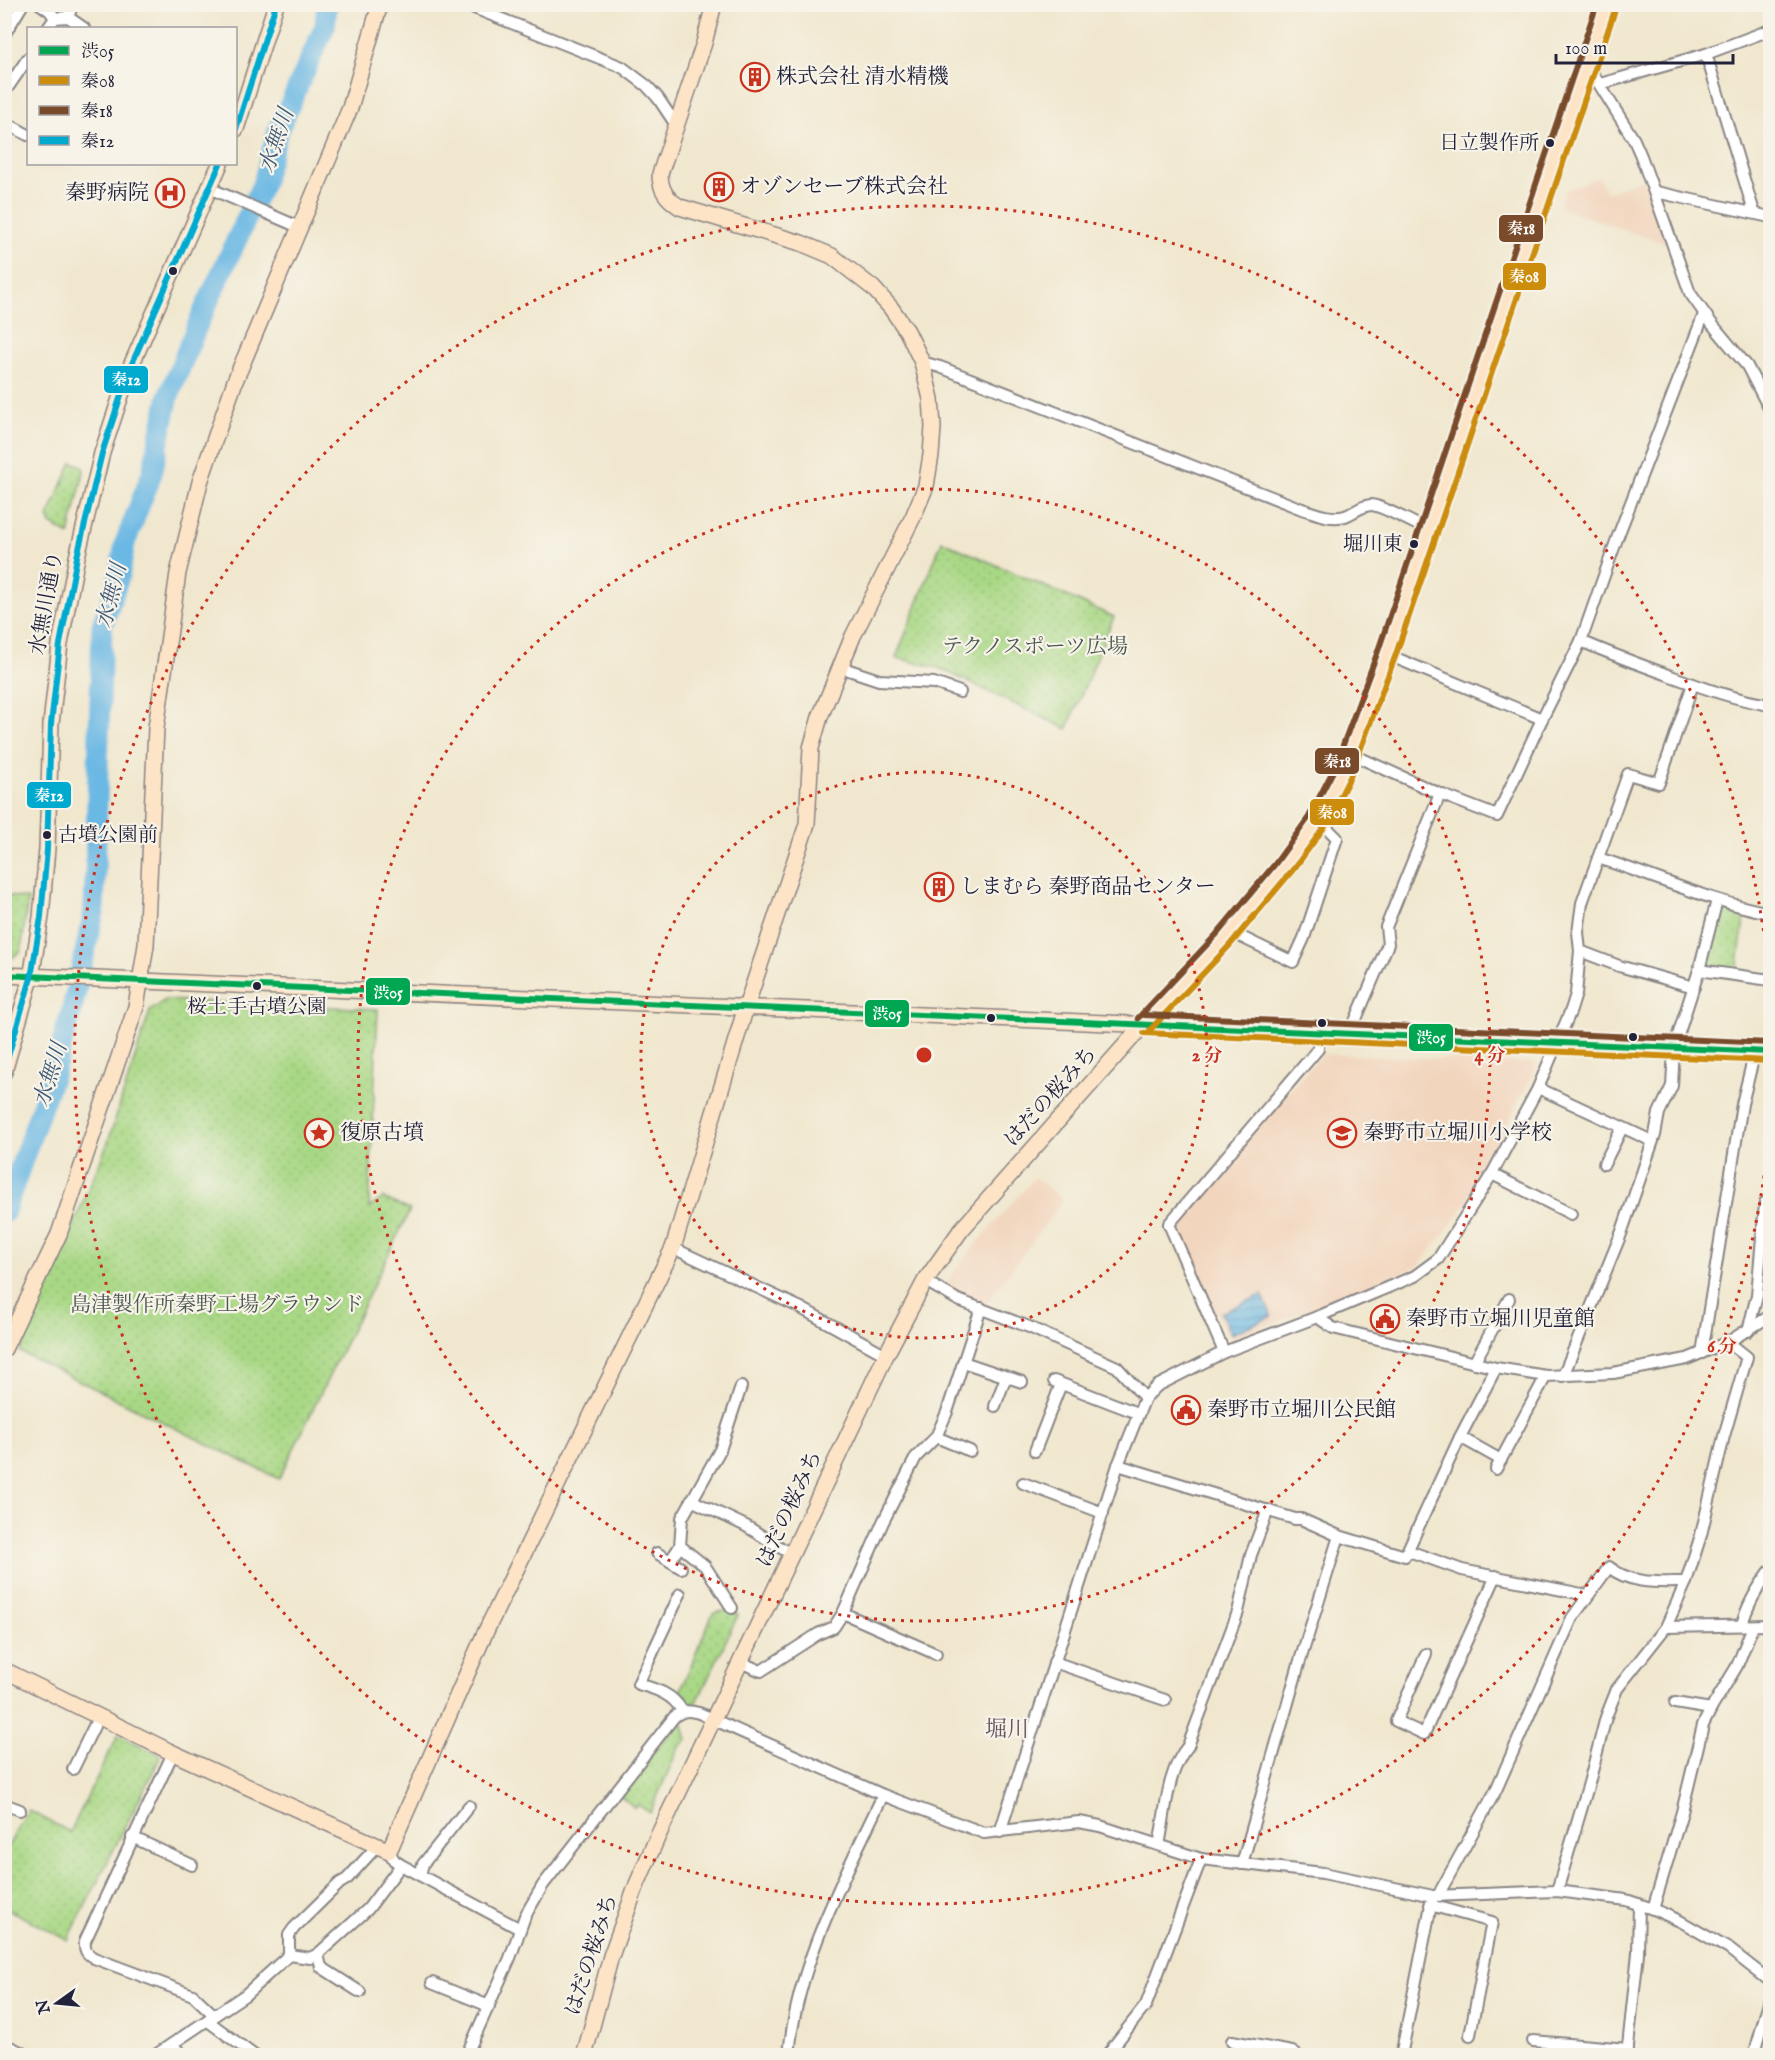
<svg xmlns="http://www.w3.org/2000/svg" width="1775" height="2060" font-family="'IM FELL English','Noto Serif JP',serif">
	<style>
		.built { fill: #f2d5bd }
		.park { fill: url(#park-dots); stroke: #667d60; stroke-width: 1.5 }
		.water { fill: url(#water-rules); stroke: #466d90; stroke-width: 1.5 }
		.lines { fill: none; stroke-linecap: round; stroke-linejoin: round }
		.river { stroke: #6ab8e4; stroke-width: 21 }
		.street-casing { stroke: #898484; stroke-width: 14 }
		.secondary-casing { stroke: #898484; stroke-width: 18 }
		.street { stroke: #fff; stroke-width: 10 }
		.secondary { stroke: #fee4c6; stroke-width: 15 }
		.bus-1-casing { stroke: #f7f3e8; stroke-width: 10 }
		.bus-2-casing { stroke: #f7f3e8; stroke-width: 10 }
		.bus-3-casing { stroke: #f7f3e8; stroke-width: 10 }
		.bus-4-casing { stroke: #f7f3e8; stroke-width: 10 }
		.bus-1 { stroke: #00a651; stroke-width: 6 }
		.bus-2 { stroke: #cc8c0c; stroke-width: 6 }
		.bus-3 { stroke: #7a4b2a; stroke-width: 6 }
		.bus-4 { stroke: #00a9ce; stroke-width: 6 }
		.ring { fill: none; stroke: #c8321e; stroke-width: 3; stroke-dasharray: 3 6 }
		.bus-dot { fill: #22223b; stroke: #f7f3e8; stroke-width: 2 }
		.labels { text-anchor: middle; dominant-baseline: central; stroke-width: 4.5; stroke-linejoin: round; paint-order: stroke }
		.bus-label { font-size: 20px; fill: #22223b; stroke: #f7f3e8; text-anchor: end }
		.poi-label { font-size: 21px; fill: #22223b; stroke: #f7f3e8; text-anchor: start }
		.street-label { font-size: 21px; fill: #22223b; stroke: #f7f3e8 }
		.park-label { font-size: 21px; fill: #4a5951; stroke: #f7f3e8 }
		.water-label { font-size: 22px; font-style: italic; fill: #3b5676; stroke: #f7f3e8 }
		.neighbourhood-label { font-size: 22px; fill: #665362; stroke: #f7f3e8 }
		.centre { fill: #c8321e; stroke: #f7f3e8; stroke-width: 3 }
		.ring-label { font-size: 18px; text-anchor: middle; font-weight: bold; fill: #c8321e; stroke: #f7f3e8; stroke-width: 4.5; stroke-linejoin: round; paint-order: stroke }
		.line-badge { stroke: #f7f3e8; stroke-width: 2 }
		.badge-label { font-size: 16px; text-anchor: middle; font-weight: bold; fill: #fff }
	</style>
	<defs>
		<pattern id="park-dots" width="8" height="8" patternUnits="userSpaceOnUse" patternTransform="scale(1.5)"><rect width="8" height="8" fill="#a9d885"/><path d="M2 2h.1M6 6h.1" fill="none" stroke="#91b974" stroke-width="1.8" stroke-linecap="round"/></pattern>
		<pattern id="water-rules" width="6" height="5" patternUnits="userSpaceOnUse" patternTransform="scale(1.5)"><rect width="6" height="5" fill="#6ab8e4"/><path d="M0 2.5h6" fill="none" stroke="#5795ba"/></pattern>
	</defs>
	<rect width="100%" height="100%" fill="#f7f3e8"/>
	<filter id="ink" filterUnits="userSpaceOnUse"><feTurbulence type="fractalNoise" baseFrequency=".0167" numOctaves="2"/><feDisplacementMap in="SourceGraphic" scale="12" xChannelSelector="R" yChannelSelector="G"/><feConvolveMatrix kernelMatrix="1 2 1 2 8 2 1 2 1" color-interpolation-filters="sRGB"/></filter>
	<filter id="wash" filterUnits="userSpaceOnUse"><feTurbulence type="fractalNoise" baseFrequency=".008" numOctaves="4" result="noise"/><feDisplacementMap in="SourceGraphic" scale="24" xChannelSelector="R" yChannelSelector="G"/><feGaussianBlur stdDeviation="1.35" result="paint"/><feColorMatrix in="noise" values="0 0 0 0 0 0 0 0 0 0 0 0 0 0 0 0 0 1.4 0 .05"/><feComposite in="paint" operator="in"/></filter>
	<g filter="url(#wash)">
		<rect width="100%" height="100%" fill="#f0e7ce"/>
		<g class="built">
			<polygon points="1599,177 1606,193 1643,179 1666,244 1560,208 1565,191"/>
			<polygon points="1322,1054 1538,1063 1463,1209 1418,1266 1345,1297 1234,1338 1224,1331 1177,1221"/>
			<polygon points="1035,1177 1063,1200 985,1305 957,1292 955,1294 946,1286 954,1273 964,1258"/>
		</g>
		<g class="park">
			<polygon points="72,462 82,466 84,471 69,535 51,524 48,517"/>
			<polygon points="942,541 1114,617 1067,729 939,668 896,658"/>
			<polygon points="5,895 28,899 21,951 8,961 4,961"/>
			<polygon points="1724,906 1745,912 1737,971 1708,967 1705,962 1719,908"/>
			<polygon points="165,1000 378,1009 369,1208 383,1198 410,1210 279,1479 20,1352 107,1145 150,1011"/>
			<polygon points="731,1610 738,1615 696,1704 682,1702 678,1696 713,1613"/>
			<polygon points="680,1720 682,1721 687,1740 679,1747 650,1813 638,1805 635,1808 620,1795"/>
			<polygon points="118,1735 159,1754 160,1758 68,1940 5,1908 5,1852 28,1810 70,1832"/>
		</g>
		<polygon class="water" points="1262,1295 1272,1316 1231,1334 1221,1313"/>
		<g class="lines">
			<polyline class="river" points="4,1213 53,1075 72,1009 94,912 102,626 119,577 125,543 152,473 169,395 200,319 263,183 278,131 325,26 327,4"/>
		</g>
	</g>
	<g filter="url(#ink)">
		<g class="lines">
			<g class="street-casing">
				<g id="street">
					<polyline points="40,4 50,11 55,18 68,17 84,28"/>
					<polyline points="464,4 622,67 647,86 658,98 676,125"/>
					<polyline points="68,17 73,4"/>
					<polyline points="48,28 55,18"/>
					<polyline points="4,35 23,4"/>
					<polyline points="1706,54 1754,212"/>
					<polyline points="1586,63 1634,140 1641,156 1690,293 1712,324 1747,366 1770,410"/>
					<polyline points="1600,84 1706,54 1770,30"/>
					<polyline points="4,93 28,58"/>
					<polyline points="4,122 28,135"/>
					<polyline points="209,188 301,228"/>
					<polyline points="1656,192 1770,217"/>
					<path d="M922 362 940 367 1302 509C1315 513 1331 520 1345 516 1354 513 1360 506 1371 505 1381 505 1417 525 1428 530"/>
					<path d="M1581 641C1610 654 1639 664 1668 675 1701 687 1736 700 1770 705"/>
					<polyline points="1386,654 1542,719"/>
					<polyline points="840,667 879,680 934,683 960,692"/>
					<polyline points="1349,753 1440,794 1497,816 1542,719 1581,641 1618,536 1704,314"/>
					<path d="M1598 858C1655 876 1711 902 1770 913"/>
					<polyline points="1231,932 1293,962 1304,938 1337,838 1318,819"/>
					<polyline points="1580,951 1619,966 1694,987"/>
					<polyline points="1699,970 1770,980"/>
					<polyline points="1350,1033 1388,944 1386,927 1440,794"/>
					<polyline points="1538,1088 1652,1141"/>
					<polyline points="1604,1164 1622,1128"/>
					<polyline points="1492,1174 1571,1214"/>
					<polyline points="673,1248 799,1307 886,1355"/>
					<polyline points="925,1281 958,1300 1029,1327 1117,1367 1145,1398"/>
					<polyline points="1317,1317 1333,1328 1496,1368 1546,1376 1613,1373 1687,1359 1728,1342 1770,1316"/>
					<polyline points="1748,1331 1757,1295 1765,1203 1770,1203"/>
					<polyline points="1224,1352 1169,1224 1318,1049 1319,1032"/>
					<polyline points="1702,1353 1742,1104 1755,1051"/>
					<polyline points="963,1362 1022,1382"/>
					<polyline points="1474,1363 1509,1299"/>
					<polyline points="1563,1376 1621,1234 1655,1135 1659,1113 1672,1086 1674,1048 1699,970 1717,900"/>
					<polyline points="1054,1381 1137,1413"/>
					<polyline points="995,1406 1006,1377"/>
					<polyline points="936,1437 970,1451"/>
					<polyline points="1460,1437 1501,1460"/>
					<polyline points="1035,1451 1061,1384"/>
					<polyline points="1118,1465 1295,1519 1301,1519 1339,1536 1405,1556 1460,1437 1496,1368"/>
					<polyline points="1496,1469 1546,1376"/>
					<polyline points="1023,1483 1103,1513"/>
					<polyline points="691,1500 746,1526 791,1554"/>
					<polyline points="680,1546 705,1566 732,1608"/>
					<polyline points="1409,1551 1462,1570 1587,1595"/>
					<polyline points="657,1553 681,1568"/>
					<polyline points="670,1561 680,1546 682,1518 720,1450 741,1387"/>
					<path d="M680 1594 638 1684C656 1689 673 1694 682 1711"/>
					<polyline points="843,1613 936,1654"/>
					<path d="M1742 1625C1747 1605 1758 1587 1770 1571"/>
					<polyline points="1666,1627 1770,1625"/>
					<polyline points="1426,1654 1396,1721 1424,1734 1496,1576"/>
					<polyline points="740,1662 761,1671 818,1634 834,1627 843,1613 883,1522 916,1457 936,1437 947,1412 981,1308"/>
					<polyline points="1054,1662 1165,1700"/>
					<polyline points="1675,1703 1711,1709"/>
					<path d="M173 1753 85 1941C84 1950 86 1953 94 1958L193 1995 215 2016"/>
					<polyline points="73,1769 99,1716"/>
					<polyline points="4,1804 20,1810"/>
					<polyline points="1000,1832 1118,1465 1145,1398 1157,1386 1224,1352 1317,1317 1415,1276 1438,1259 1492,1174 1538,1088 1571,1010 1576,994 1580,951 1578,932 1582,903 1628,774 1659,783 1693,684"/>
					<polyline points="132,1837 192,1865"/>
					<path d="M1159 1845C1166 1813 1166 1772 1188 1746L1238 1612 1251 1555 1268 1510"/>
					<polyline points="389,1851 394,1860 401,1865 520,1929"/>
					<polyline points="1242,1864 1299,1664 1339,1536"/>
					<polyline points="420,1875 423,1864 469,1806"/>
					<polyline points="1557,1891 1589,1783 1606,1717 1617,1689 1666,1627 1686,1582 1701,1535 1724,1436 1747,1357 1728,1342"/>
					<path d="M1441 1896V1890L1496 1790 1572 1618 1609 1567C1631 1585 1660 1582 1686 1582"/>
					<polyline points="1430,1905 1492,1922 1470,2035"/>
					<polyline points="1653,1909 1682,1812 1703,1725 1711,1709 1737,1666 1753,1626"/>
					<polyline points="318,1954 321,1967 360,1992"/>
					<polyline points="289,1955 310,1958 318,1954 368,1909 401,1865"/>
					<polyline points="432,1983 489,2006"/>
					<polyline points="208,2021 255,2056"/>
					<polyline points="1232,2041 1292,2052 1298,2056"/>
					<polyline points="1533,2041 1628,2049"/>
					<polyline points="4,2044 29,2056"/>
					<polyline points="171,2045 185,2056"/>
					<polyline points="154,2056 245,1995 289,1955 289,1935 294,1928 340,1883 347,1879 378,1845"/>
					<path d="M466 2056 510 1958 525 1916 543 1885 674 1717C683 1710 688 1710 699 1713L883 1795 984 1833 1079 1822 1100 1826 1201 1859 1323 1873 1433 1896 1557 1891 1626 1900 1653 1909 1680 1921 1729 1949 1770 1981"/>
					<path d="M789 2056C796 1965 845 1876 883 1795"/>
					<polyline points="1106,2056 1146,2005 1201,1859"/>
					<polyline points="1401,2056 1432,1900"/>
					<polyline points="1627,2056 1638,1953 1639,1904"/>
					<polyline points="1754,2056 1770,1998"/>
				</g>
			</g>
			<g class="secondary-casing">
				<g id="secondary">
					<polyline points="236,129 276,4"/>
					<polyline points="4,975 1770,1052"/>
					<polyline points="4,1072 31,978 41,917 47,849 51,724 60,644 77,557 102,453 130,368 220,164"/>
					<polyline points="4,1349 59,1234 136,1007 146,945 156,728 178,573 200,482 235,381 350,108 380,4"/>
					<path d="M4 1670 173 1753 389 1851 485 1633 673 1248 746 1007 807 824 811 748 820 717 853 636 913 517 926 486 931 455 933 427 931 399 922 362 907 331 891 308 873 288 832 256 801 243 680 207C667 199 660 190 660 174L704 43 714 4"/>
					<polyline points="584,2056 611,1956 637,1884 657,1838 886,1355 925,1281 961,1230 1144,1024 1231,932 1310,833 1324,809 1349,753 1386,654 1607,4"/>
				</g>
			</g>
			<use href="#street" class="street"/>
			<use href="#secondary" class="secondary"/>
			<g class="bus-1-casing">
				<polyline id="bus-1" points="4,975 1770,1052"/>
			</g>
			<g class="bus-2-casing">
				<g id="bus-2">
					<polyline points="1150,1030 1229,946 1296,866 1325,826 1350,777 1395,657 1616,7"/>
					<polyline points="1144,1033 1770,1061"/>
				</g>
			</g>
			<g class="bus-3-casing">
				<g id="bus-3">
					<polyline points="1144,1015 1770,1043"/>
					<polyline points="1138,1018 1216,935 1275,864 1309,817 1334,769 1378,651 1597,4"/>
				</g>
			</g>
			<g class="bus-4-casing">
				<g id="bus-4">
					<polyline points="236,129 276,4"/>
					<polyline points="4,1070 31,978 41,917 47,849 51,724 60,644 77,557 102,453 130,368 220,164"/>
				</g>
			</g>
			<use href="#bus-1" class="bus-1"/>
			<use href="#bus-2" class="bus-2"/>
			<use href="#bus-3" class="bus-3"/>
			<use href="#bus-4" class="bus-4"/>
		</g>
	</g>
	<g class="ring">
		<circle cx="924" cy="1055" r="283"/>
		<circle cx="924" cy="1055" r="566"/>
		<path d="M1770 1122A849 849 0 1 1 1770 988"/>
	</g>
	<defs>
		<g id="building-ring" transform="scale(1.5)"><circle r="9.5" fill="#f7f3e8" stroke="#c8321e" stroke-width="1.5"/><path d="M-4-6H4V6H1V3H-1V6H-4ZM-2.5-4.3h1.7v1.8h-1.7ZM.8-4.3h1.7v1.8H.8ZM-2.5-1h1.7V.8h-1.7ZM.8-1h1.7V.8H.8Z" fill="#c8321e"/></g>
		<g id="hospital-ring" transform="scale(1.5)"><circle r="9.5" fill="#f7f3e8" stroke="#c8321e" stroke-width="1.5"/><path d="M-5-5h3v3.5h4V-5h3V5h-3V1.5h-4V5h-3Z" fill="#c8321e"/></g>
		<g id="sight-ring" transform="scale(1.5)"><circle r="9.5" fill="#f7f3e8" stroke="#c8321e" stroke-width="1.5"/><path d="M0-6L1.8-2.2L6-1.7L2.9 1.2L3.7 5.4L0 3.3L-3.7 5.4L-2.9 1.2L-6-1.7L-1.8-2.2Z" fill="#c8321e"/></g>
		<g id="school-ring" transform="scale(1.5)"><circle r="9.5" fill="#f7f3e8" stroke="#c8321e" stroke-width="1.5"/><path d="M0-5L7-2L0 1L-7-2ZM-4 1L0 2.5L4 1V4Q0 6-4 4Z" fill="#c8321e"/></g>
		<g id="civic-ring" transform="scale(1.5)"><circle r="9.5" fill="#f7f3e8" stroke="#c8321e" stroke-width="1.5"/><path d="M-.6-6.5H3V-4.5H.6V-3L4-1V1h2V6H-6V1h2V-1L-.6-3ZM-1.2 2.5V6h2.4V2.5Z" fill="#c8321e"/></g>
	</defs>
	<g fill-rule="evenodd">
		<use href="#building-ring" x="755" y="77"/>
		<use href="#building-ring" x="719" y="187"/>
		<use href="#hospital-ring" x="170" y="193"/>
		<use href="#building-ring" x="939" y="887"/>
		<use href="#sight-ring" x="319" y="1133"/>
		<use href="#school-ring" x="1342" y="1133"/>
		<use href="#civic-ring" x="1385" y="1319"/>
		<use href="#civic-ring" x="1186" y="1410"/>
	</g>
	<g class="bus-dot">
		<circle cx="1550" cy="143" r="5"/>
		<circle cx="173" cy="271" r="5"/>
		<circle cx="1414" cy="544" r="5"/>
		<circle cx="47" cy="835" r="5"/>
		<circle cx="257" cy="986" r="5"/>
		<circle cx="991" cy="1018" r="5"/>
		<circle cx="1322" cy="1023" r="5"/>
		<circle cx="1633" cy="1037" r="5"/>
	</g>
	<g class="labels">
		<g class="bus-label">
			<text x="1539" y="143">日立製作所</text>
			<text x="1403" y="544">堀川東</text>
			<text x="58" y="835" text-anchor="start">古墳公園前</text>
			<text x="257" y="1007" text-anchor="middle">桜土手古墳公園</text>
		</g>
		<g class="poi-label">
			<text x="776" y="77">株式会社 清水精機</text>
			<text x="740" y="187">オゾンセーブ株式会社</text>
			<text x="149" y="193" text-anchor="end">秦野病院</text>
			<text x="960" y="887">しまむら 秦野商品センター</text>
			<text x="340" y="1133">復原古墳</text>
			<text x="1363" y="1133">秦野市立堀川小学校</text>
			<text x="1406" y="1319">秦野市立堀川児童館</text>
			<text x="1207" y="1410">秦野市立堀川公民館</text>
		</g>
		<g class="street-label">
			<text transform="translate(47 603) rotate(-80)">水無川通り</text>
			<text transform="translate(1051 1097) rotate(-48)">はだの桜みち</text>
			<text transform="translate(790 1509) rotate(-65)">はだの桜みち</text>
			<text transform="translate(592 1955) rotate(-72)">はだの桜みち</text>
		</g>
		<g class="park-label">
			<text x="1035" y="647">テクノスポーツ広場</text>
			<text x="217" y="1305">島津製作所秦野工場グラウンド</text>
		</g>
		<g class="water-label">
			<text transform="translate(277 141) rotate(-71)">水無川</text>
			<text transform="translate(112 596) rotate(-76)">水無川</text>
			<text transform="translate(51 1075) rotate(-73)">水無川</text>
		</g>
		<g class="neighbourhood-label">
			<text x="1007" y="1730">堀川</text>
		</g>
	</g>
	<circle cx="924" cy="1055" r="9" class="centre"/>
	<g class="ring-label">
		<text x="1207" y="1061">2 分</text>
		<text x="1490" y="1061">4 分</text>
		<text x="1722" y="1352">6 分</text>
	</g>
	<g class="line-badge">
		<rect x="1498" y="214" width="46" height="29" rx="6" fill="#7a4b2a"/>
		<rect x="1502" y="262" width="45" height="29" rx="6" fill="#cc8c0c"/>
		<rect x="103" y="365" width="46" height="29" rx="6" fill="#00a9ce"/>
		<rect x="1314" y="747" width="46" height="28" rx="6" fill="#7a4b2a"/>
		<rect x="26" y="781" width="46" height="28" rx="6" fill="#00a9ce"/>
		<rect x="1309" y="798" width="46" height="28" rx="6" fill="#cc8c0c"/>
		<rect x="365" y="977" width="46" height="29" rx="6" fill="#00a651"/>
		<rect x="864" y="999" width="46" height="29" rx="6" fill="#00a651"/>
		<rect x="1408" y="1023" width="46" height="29" rx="6" fill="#00a651"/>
	</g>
	<g class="badge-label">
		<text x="1521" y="234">秦18</text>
		<text x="1524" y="282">秦08</text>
		<text x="126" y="385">秦12</text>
		<text x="1337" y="767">秦18</text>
		<text x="49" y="801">秦12</text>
		<text x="1332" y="818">秦08</text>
		<text x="388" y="998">渋05</text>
		<text x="887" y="1019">渋05</text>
		<text x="1431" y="1043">渋05</text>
	</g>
	<rect width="1775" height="2060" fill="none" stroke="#f7f3e8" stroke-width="24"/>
	<rect x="27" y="27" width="210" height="138" fill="#f7f3e8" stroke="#a29fa3" stroke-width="1.5"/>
	<rect x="39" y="46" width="30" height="9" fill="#00a651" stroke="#a29fa3" stroke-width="1.5"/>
	<text x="81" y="57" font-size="18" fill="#22223b">渋05</text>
	<rect x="39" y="76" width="30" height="9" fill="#cc8c0c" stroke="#a29fa3" stroke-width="1.5"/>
	<text x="81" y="87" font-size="18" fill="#22223b">秦08</text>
	<rect x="39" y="106" width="30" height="9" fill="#7a4b2a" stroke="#a29fa3" stroke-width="1.5"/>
	<text x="81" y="117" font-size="18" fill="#22223b">秦18</text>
	<rect x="39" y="136" width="30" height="9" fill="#00a9ce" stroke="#a29fa3" stroke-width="1.5"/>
	<text x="81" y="147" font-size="18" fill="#22223b">秦12</text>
	<g transform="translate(57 2003) rotate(255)" stroke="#f7f3e8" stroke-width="4.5" paint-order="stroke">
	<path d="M0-4.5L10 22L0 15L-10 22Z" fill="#22223b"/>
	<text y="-9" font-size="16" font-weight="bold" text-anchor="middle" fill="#22223b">N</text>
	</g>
	<path d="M1556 54v9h177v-9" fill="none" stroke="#22223b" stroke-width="3"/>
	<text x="1565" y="54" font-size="18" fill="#22223b" stroke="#f7f3e8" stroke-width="4.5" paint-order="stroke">100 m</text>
</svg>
